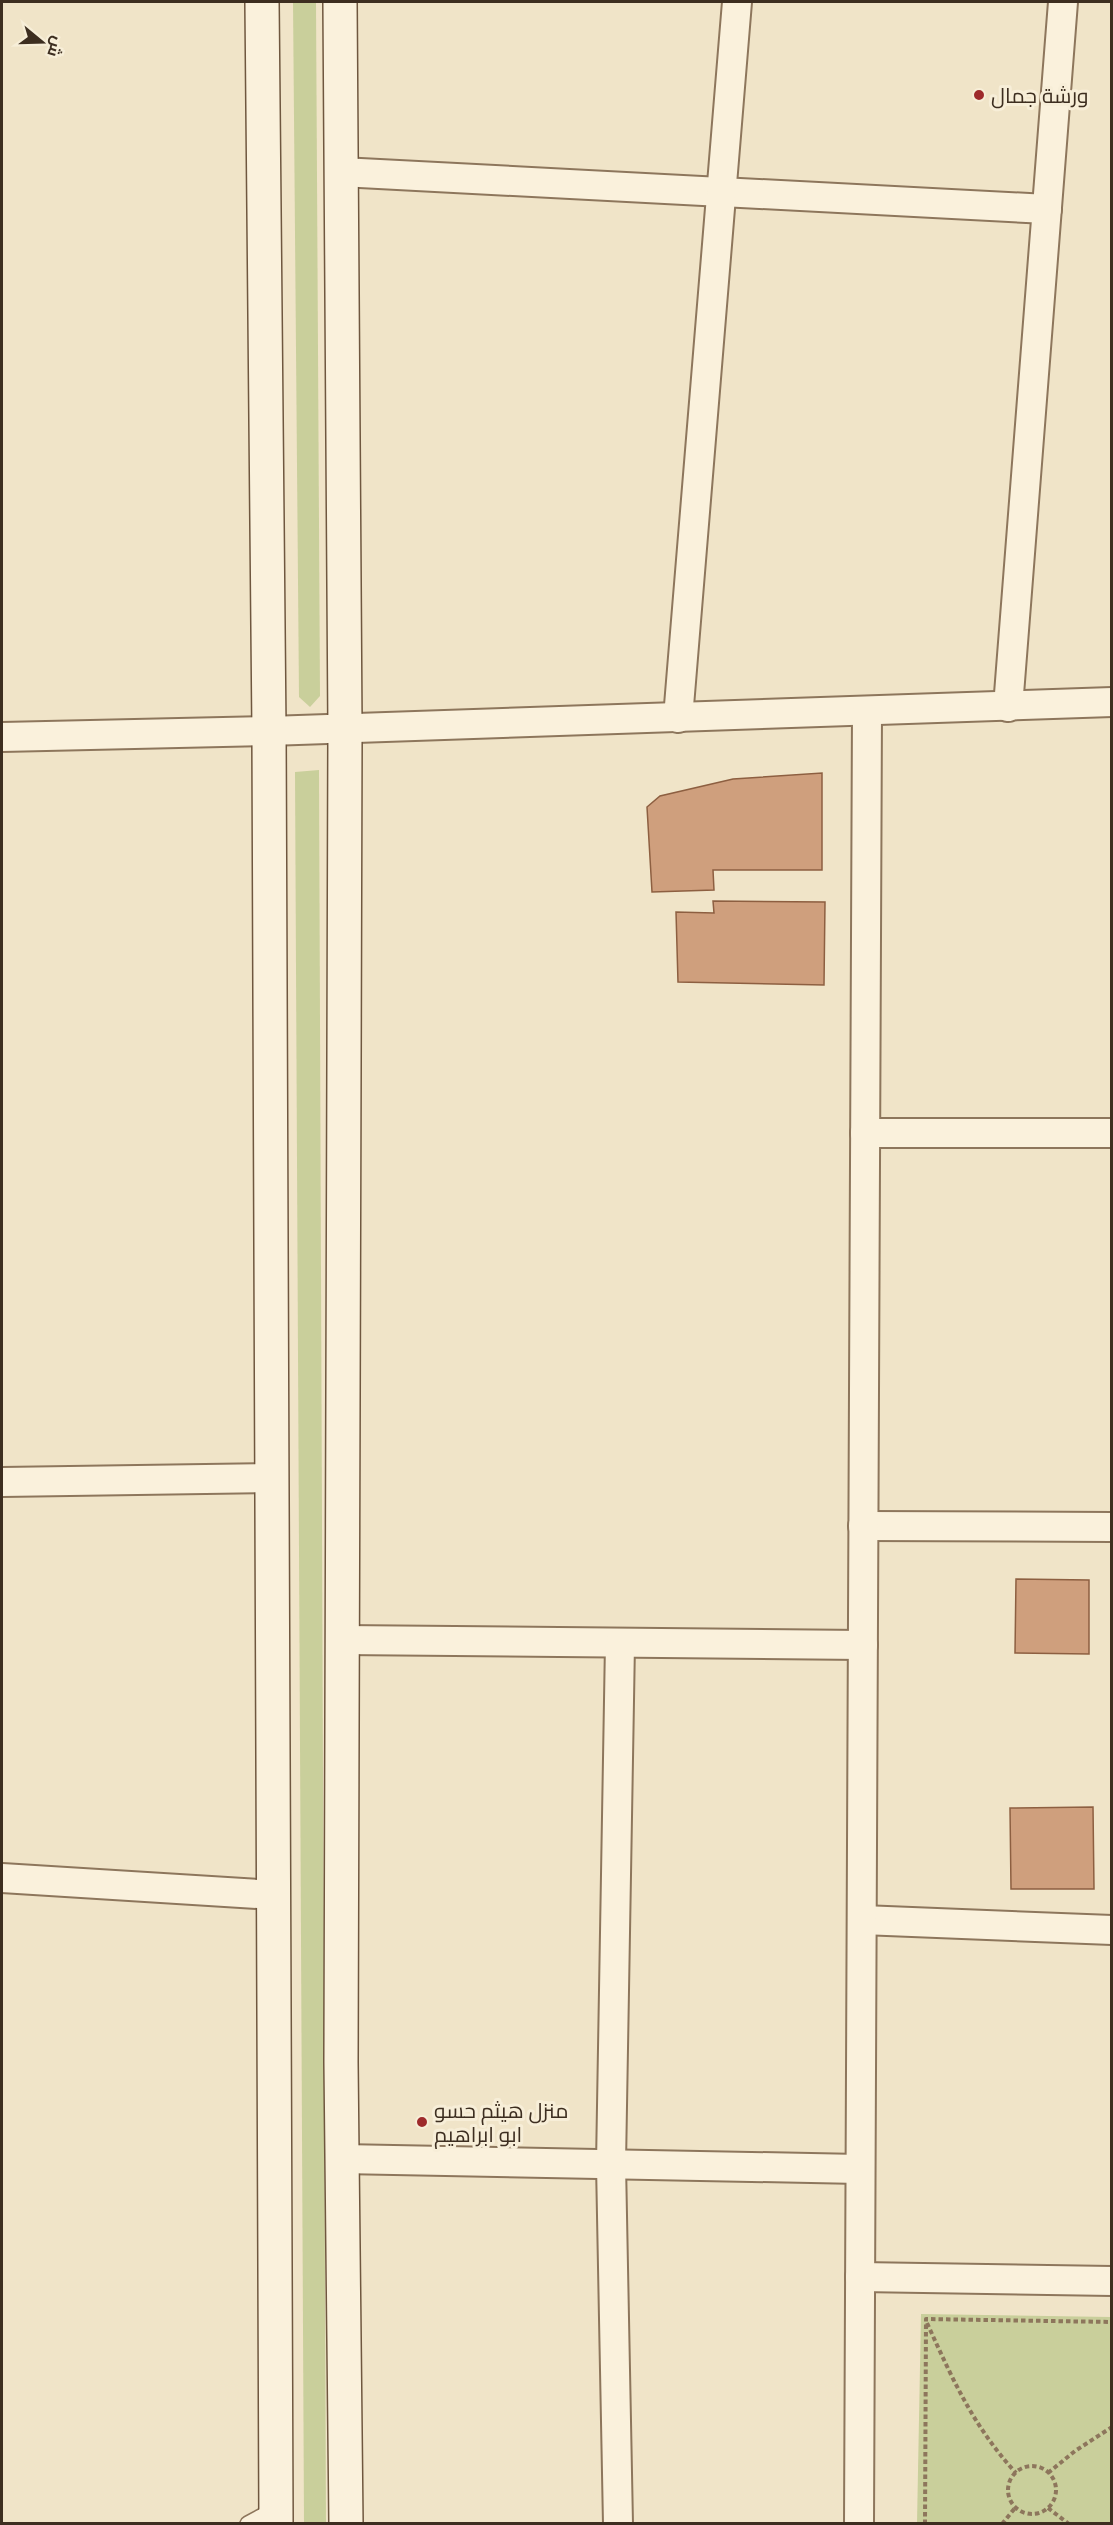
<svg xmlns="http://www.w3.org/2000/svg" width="1113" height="2525" font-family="'Source Serif 4',Cairo,serif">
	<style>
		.green { fill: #c9cf9b }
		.building { fill: #cf9f7d; stroke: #8d5f41; stroke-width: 1.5 }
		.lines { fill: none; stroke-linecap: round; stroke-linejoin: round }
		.service-casing { stroke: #8d765c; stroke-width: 18 }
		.minor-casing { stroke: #8d765c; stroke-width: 32 }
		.secondary-casing { stroke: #6f573f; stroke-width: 36 }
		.path { stroke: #8d765c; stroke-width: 4; stroke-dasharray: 4.5 3; stroke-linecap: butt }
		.service { stroke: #faf1dc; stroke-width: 15 }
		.minor { stroke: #faf1dc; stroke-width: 28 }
		.secondary { stroke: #faf1dc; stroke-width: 33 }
		.poi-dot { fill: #9e2a2b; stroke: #f7eed8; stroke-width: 2 }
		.labels { text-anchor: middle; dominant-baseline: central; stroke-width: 6; stroke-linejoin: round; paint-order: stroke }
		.poi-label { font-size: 21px; fill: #3d2e20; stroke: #f7eed8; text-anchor: start }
	</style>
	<rect width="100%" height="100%" fill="#f0e4c8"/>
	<g class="green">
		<polygon points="293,2 316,2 320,696 310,707 299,697"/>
		<polygon points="319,770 326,2523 304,2524 295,772"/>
		<polygon points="921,2314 1111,2317 1111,2523 917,2523"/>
	</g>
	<g class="building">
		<polygon points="822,773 822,870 713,870 714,890 652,892 647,807 660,796 733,779"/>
		<polygon points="713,901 825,902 824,985 678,982 676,912 714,913"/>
		<polygon points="1016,1579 1089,1580 1089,1654 1015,1653"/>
		<polygon points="1093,1807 1094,1889 1011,1889 1010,1808"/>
	</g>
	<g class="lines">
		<g class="service-casing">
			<polyline id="service" points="248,2524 276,2509"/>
		</g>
		<g class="minor-casing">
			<g id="minor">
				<polyline points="341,172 1047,209"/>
				<polyline points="1008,707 1063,2"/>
				<polyline points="678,718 737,2"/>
				<polyline points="2,737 269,731 1112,702"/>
				<polyline points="865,1133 1112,1133"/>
				<polyline points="2,1482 273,1478"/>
				<polyline points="863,1526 1112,1527"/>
				<polyline points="342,1640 863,1645"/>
				<polyline points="2,1878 274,1895"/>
				<polyline points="862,1920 1112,1930"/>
				<polyline points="342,2159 860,2169"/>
				<polyline points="860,2277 1112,2281"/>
				<polyline points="618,2524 611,2164 620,1643"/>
				<polyline points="859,2524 867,712"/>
			</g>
		</g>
		<g class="secondary-casing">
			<g id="secondary">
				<polyline points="262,2 269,731 276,2524"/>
				<polyline points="340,2 345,729 341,2062 346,2524"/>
			</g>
		</g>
		<g class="path">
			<path d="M927 2323C953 2380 973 2426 1016 2473"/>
			<circle cx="1032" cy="2490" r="24"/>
			<polyline points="1048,2473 1075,2451 1112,2427"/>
			<polyline points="1048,2508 1069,2524"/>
			<polyline points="925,2524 926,2319 1112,2322"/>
			<polyline points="1002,2524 1015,2508"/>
		</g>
		<use href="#service" class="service"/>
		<use href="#minor" class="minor"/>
		<use href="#secondary" class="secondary"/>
	</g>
	<g class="poi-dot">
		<circle cx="979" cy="95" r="6"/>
		<circle cx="422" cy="2122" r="6"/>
	</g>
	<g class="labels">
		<g class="poi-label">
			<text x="991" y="95">ورشة جمال</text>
			<text x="434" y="2110">منزل هيثم حسو<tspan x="434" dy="24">ابو ابراهيم</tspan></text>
		</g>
	</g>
	<rect width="1113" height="2525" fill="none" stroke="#3d2e20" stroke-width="6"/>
	<g transform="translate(42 42) rotate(109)" stroke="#f7eed8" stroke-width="4.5" paint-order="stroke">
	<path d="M0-4.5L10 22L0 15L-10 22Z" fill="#3d2e20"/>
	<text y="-9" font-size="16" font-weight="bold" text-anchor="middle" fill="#3d2e20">ش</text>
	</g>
</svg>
